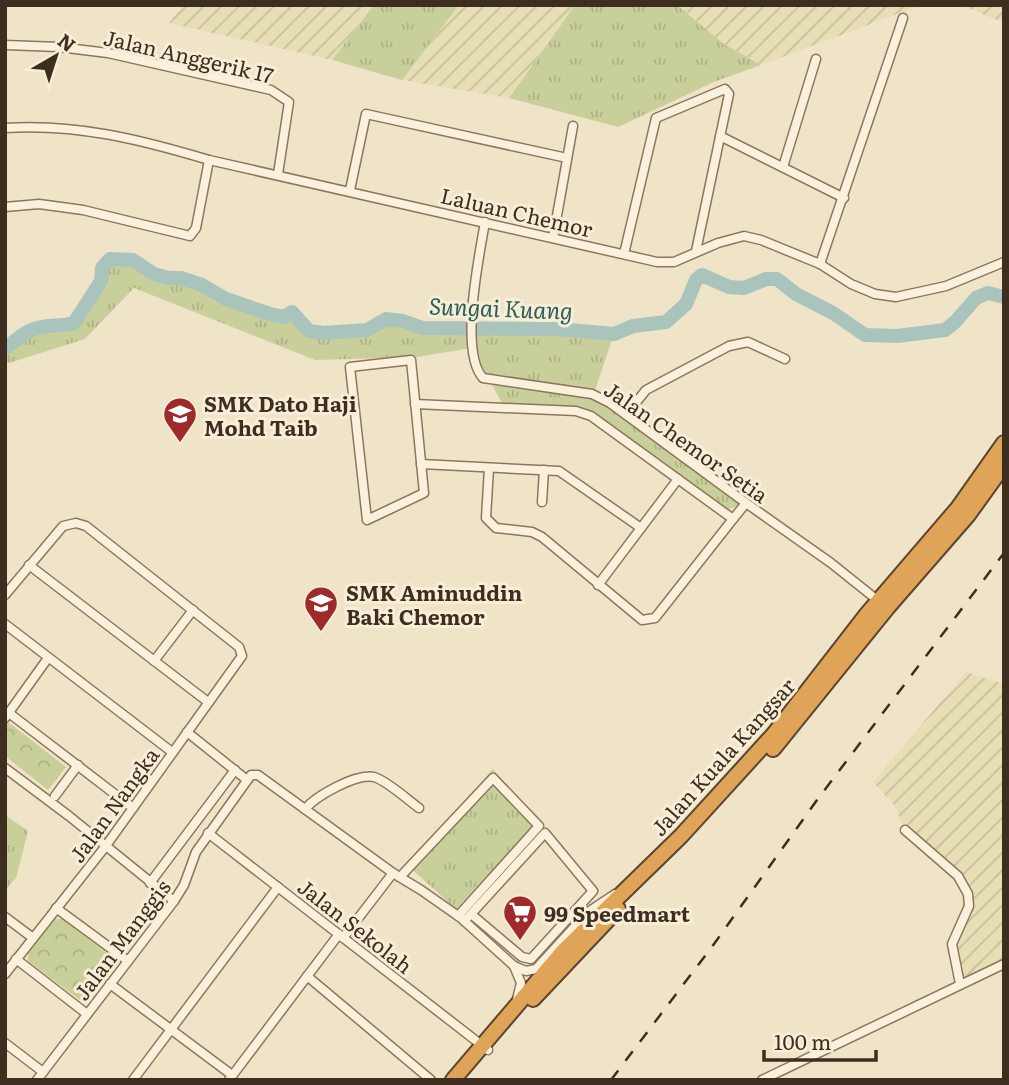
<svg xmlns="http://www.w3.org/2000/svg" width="1009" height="1085" font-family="Literata,serif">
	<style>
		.farmland { fill: url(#farmland-furrows) }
		.grass { fill: url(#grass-tufts) }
		.park { fill: url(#park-crowns) }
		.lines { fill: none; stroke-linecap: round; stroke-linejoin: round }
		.river { stroke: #a9c4bc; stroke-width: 14 }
		.street-casing { stroke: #8d765c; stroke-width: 11 }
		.highway-casing { stroke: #5b4430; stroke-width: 18 }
		.street { stroke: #faf1dc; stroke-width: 8 }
		.highway { stroke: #e0a458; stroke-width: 14 }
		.rail { stroke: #3d2e20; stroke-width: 2.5; stroke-dasharray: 12 12; stroke-linecap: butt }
		.labels { text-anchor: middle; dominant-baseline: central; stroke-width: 6; stroke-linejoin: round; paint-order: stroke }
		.street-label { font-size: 21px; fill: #3d2e20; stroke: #f7eed8 }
		.poi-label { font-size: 21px; font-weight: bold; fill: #3d2e20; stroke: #f7eed8; text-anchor: start }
		.water-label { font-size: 23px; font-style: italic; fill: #2f5d5a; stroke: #f7eed8 }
	</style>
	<defs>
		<pattern id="farmland-furrows" width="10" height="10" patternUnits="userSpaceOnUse" patternTransform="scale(1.75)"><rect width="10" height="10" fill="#e6deb5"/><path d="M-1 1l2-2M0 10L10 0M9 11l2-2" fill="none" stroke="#c6bf9b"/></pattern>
		<pattern id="grass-tufts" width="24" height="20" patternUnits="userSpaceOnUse" patternTransform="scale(1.75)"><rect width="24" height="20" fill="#c9cf9b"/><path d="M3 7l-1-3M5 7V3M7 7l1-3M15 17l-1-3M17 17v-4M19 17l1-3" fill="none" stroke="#aeb285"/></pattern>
		<pattern id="park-crowns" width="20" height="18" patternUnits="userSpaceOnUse" patternTransform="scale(1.75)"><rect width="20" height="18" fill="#c9cf9b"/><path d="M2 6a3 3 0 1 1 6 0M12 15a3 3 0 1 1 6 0" fill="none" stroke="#aeb285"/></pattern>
	</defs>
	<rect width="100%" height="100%" fill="#f0e4c8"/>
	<g class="farmland">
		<polygon points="183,5 374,5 332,60 169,23"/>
		<polygon points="459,5 575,5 509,98 402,80"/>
		<polygon points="677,5 921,5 761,65 724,44"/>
		<polygon points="961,5 1004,5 1004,23"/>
		<polygon points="966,672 1004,684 1004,964 960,984 952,950 969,906 965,886 905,830 894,805 873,782"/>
	</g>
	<g class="grass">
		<polygon points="374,5 459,5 402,80 332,60"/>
		<polygon points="575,5 677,5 724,44 761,65 714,82 618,127 509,98"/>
		<path d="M110 259 133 260 154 274 169 278H181L202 285 226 299 270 314 284 317 292 312 310 331 323 333 367 330 386 319 403 321 423 328 558 329 614 334 593 396 608 404 744 504 726 510 681 476 593 414 503 405 472 348 417 357 315 360 134 288 85 339 9 363 5 362V348C15 342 23 332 34 329 47 324 61 327 74 323L101 281 102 268Z"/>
		<polygon points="493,769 538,821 456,909 407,865"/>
		<polygon points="5,815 28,831 16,878 5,890"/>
	</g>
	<g class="park">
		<polygon points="8,722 66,767 48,790 5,756 5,726"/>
		<polygon points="55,919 62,919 116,960 84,1003 28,961 28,954"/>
	</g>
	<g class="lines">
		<path class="river" d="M5 348C15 342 23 332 34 329 47 324 60 327 74 323L101 281 102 268 110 259 133 260 154 274 169 278H181L202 285 226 299 270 314 284 317 292 312 309 331 323 333 367 330 386 319 403 321 423 328 558 329 614 334 633 326 666 322 686 304 696 280 702 275 729 287 744 288 766 279H777L796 294 833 313 865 335 897 336 945 330 955 322 976 298 988 293 1004 297"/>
		<g class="street-casing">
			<g id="street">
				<polyline points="5,45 59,47 108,53 271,90 289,102 278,174"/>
				<path d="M5 128C76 123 142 140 209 160L657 262H674L718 243 744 236 761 240 820 264 851 284 875 294 896 297 946 286 1004 262"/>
				<polyline points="720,136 844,198"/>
				<polyline points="783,167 816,59"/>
				<polyline points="350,190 366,114 567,158"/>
				<polyline points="5,207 39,204 83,210 190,236 196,228 209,160"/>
				<path d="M485 222C479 257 459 352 483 378L592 394 610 403 746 503 831 563 881 603"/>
				<polyline points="553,238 573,126"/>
				<polyline points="624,254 656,118 725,89 729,94 696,251"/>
				<polyline points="820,264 903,18"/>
				<polygon points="411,360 424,493 367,520 350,367"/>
				<polyline points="415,404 576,411 591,416 733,519 746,503"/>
				<polyline points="626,415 646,390 729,346 748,342 785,359"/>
				<polyline points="421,464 559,471 641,528"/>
				<polyline points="489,468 486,518 496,528 532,532 542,537 642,620 655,618 733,519"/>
				<polyline points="542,502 544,470"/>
				<polyline points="29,565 208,702"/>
				<polyline points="598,585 678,479"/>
				<polyline points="5,595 63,526 76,523 86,526 239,647 242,656 105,847 5,974"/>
				<polyline points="5,624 172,752"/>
				<polyline points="154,661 193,610"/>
				<polyline points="9,713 133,808"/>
				<polyline points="5,718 48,658"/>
				<polyline points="187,732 247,780"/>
				<polyline points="5,768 69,816 174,901"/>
				<polyline points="55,796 78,765"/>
				<path d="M305 809C316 796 356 773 374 777 386 780 408 800 419 808"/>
				<polyline points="905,830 958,876 968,894 969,906 952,944 960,984"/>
				<polyline points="208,833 488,1050"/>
				<polyline points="400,877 493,778 539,826 458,916"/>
				<polyline points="150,883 235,770"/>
				<polyline points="56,908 128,961"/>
				<polyline points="5,917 33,938"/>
				<polyline points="464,921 471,914 545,833 593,891 531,959 522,957 471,914"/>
				<polyline points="343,938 393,873"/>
				<polyline points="16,959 87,1014"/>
				<polyline points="514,966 526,971 536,969 588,912 615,894"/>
				<polyline points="307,976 431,1080"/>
				<polyline points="110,984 232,1075"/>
				<polyline points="5,1043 43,1072"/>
				<polyline points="37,1080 174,901 184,885 196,852 251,775 258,775 393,873 421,890 461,918 514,966 521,983 517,999"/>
				<polyline points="133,1080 278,887"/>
				<polyline points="229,1080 339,934"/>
				<polyline points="762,1080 1004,964"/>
			</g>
		</g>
		<g class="highway-casing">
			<g id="highway">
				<polyline points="773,749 887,608 968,515 1004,465"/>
				<polyline points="533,999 618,909"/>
				<polyline points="453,1080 564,950 681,836 774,734 867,614 958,508 1004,443"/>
			</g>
		</g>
		<use href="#street" class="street"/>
		<use href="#highway" class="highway"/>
		<polyline class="rail" points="611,1080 714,944 817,800 1004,553"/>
	</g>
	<defs>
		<g id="school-pin" transform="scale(1.75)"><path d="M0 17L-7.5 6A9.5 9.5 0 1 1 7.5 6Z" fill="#9e2a2b" stroke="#f7eed8"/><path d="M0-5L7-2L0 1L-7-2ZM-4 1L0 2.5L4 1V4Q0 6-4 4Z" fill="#fff"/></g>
		<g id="supermarket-pin" transform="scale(1.75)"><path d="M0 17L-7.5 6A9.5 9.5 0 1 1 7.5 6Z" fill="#9e2a2b" stroke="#f7eed8"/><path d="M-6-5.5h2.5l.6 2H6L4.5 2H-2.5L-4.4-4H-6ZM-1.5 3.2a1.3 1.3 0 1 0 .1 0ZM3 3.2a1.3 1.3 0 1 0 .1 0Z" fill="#fff"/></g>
	</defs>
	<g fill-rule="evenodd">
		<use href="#school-pin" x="180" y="414"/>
		<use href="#school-pin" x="321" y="603"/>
		<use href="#supermarket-pin" x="520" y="912"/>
	</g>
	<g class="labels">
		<g class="street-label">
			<text transform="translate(189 55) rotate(13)">Jalan Anggerik 17</text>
			<text transform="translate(517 211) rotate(13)">Laluan Chemor</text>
			<text transform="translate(687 441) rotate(35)">Jalan Chemor Setia</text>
			<text transform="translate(722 756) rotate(-48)">Jalan Kuala Kangsar</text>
			<text transform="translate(113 804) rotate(-54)">Jalan Nangka</text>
			<text transform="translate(356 925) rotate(38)">Jalan Sekolah</text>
			<text transform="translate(121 939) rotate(-53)">Jalan Manggis</text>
		</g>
		<g class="poi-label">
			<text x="204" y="402">SMK Dato Haji<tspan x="204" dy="24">Mohd Taib</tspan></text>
			<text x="346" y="591">SMK Aminuddin<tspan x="346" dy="24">Baki Chemor</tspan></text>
			<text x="544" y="912">99 Speedmart</text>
		</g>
		<g class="water-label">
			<text transform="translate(501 307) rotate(2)">Sungai Kuang</text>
		</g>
	</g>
	<rect width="1009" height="1085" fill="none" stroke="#3d2e20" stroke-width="14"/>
	<g transform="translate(56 56) rotate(39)" stroke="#f7eed8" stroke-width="5" paint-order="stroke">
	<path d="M0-5L12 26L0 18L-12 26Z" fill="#3d2e20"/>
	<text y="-10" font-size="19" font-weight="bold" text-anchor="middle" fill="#3d2e20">N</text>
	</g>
	<path d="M764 1050v10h112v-10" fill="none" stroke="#3d2e20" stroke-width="3.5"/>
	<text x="774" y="1050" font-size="21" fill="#3d2e20" stroke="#f7eed8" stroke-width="5" paint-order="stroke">100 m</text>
</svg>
